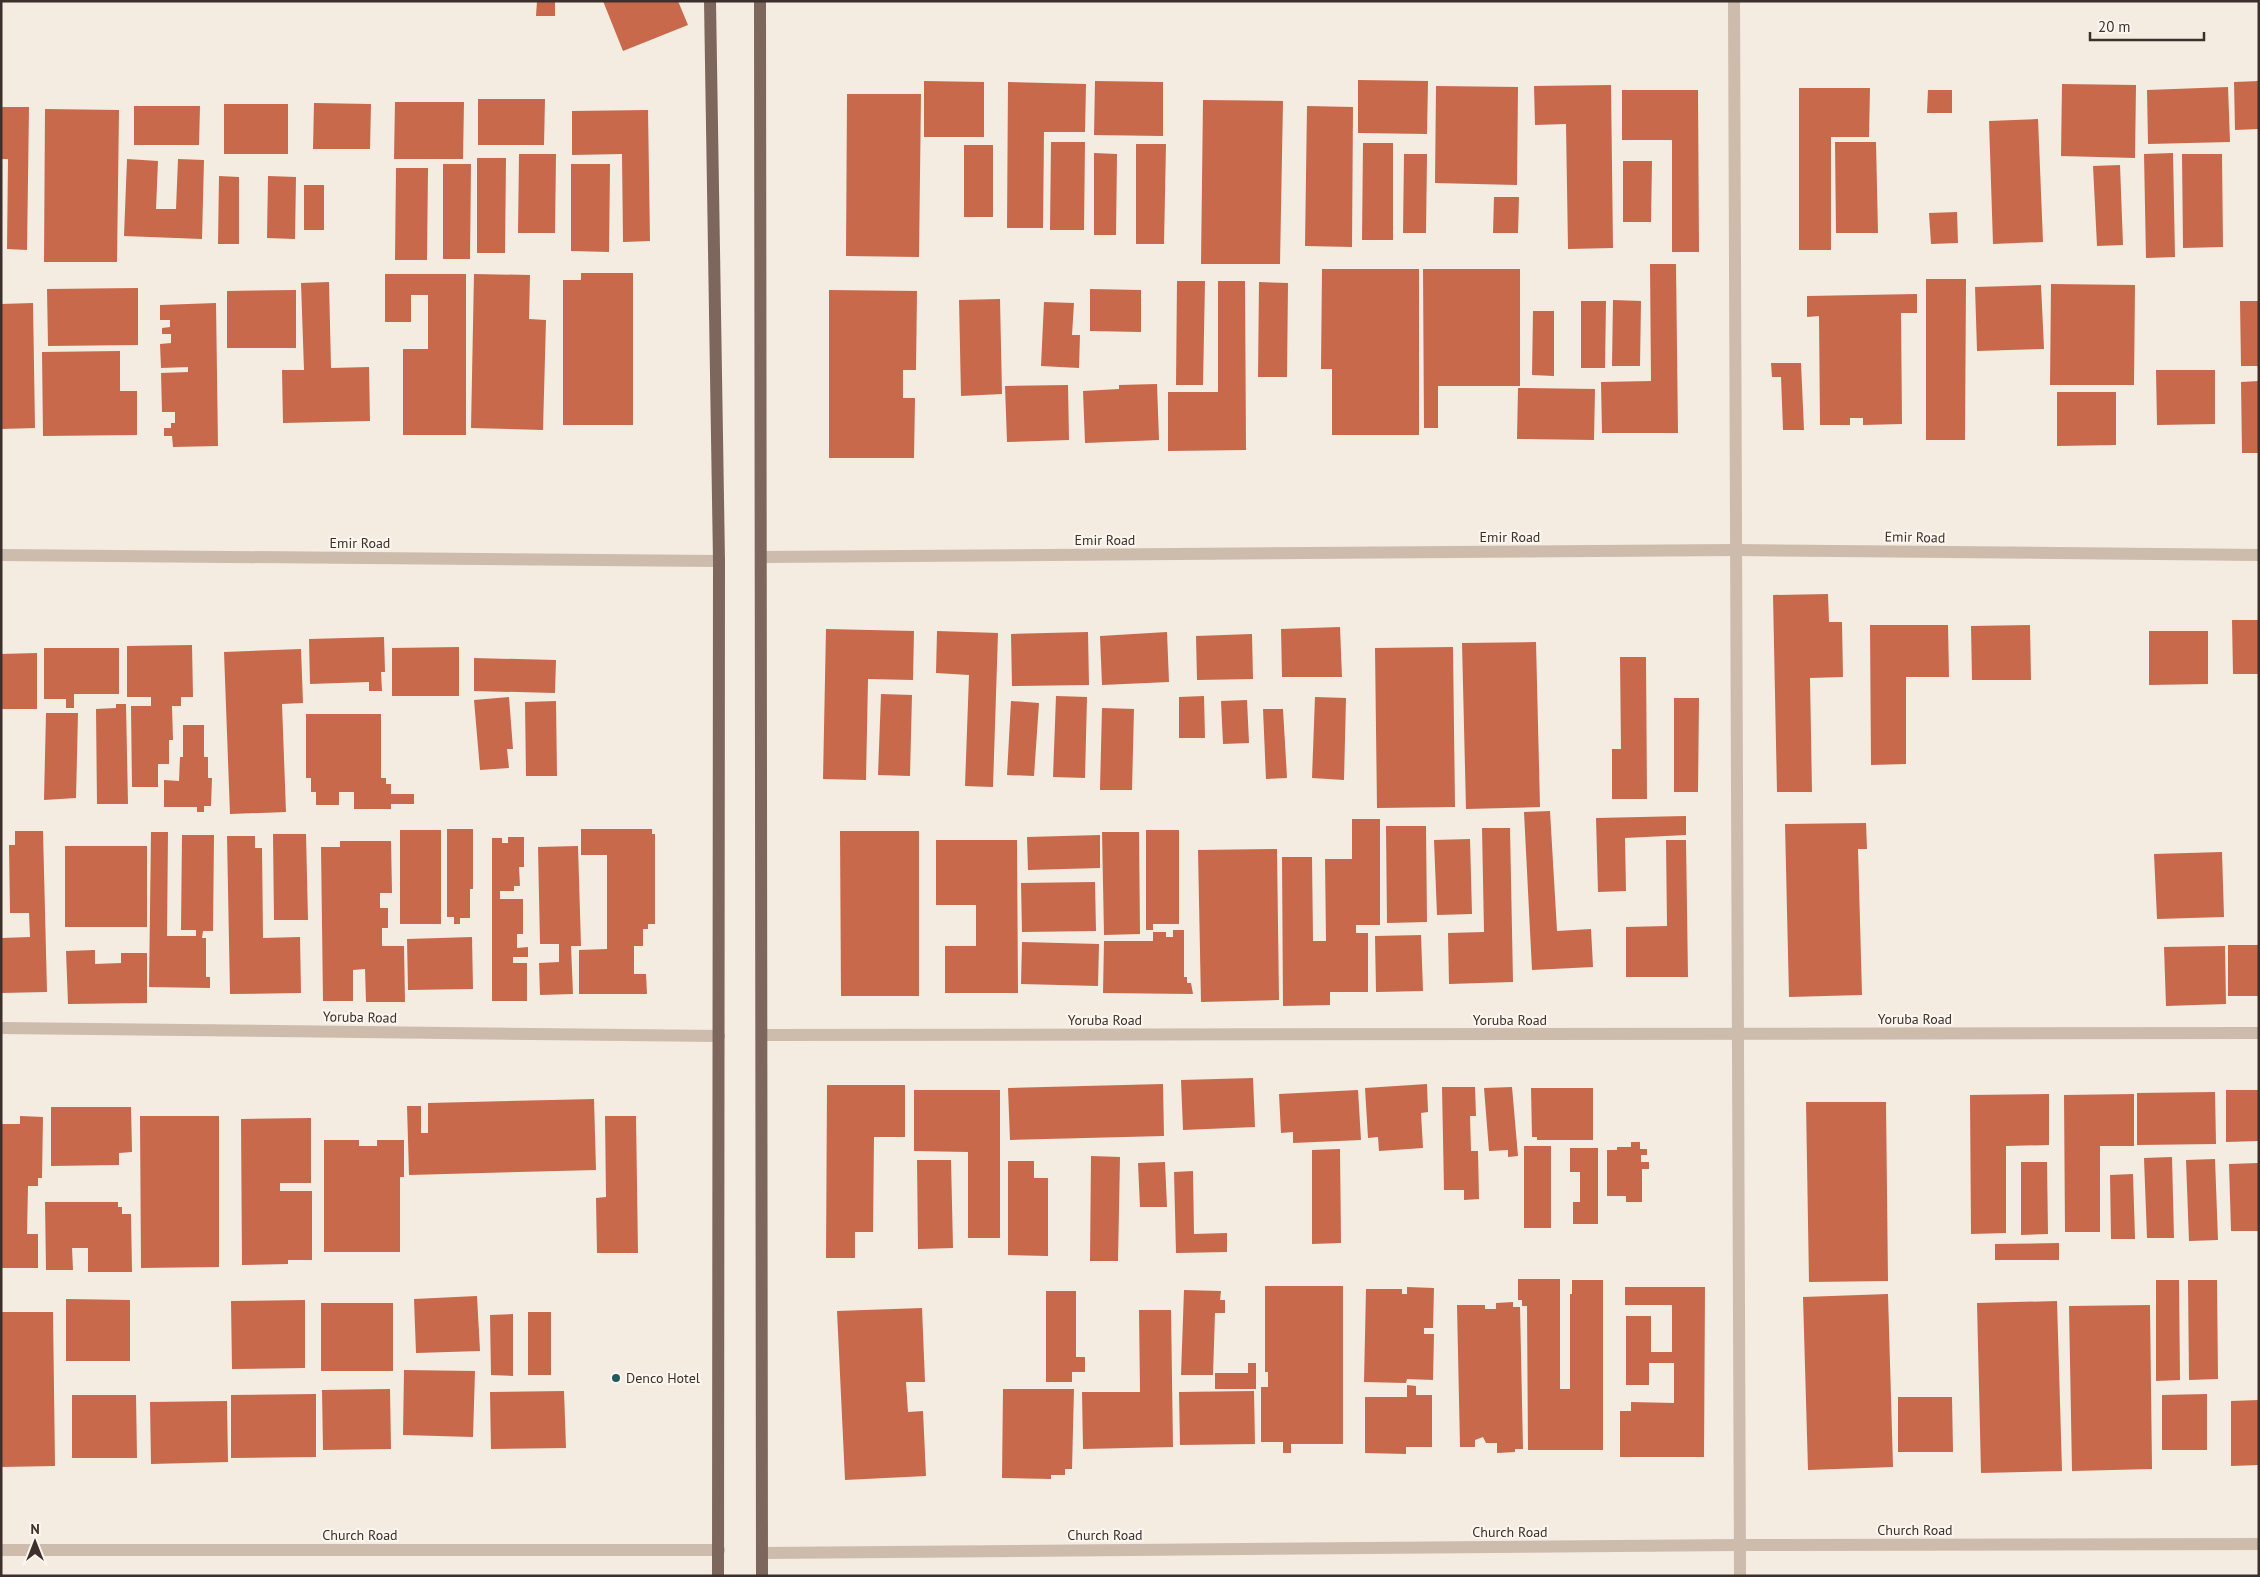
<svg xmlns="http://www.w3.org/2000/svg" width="2260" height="1577" font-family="'PT Sans',sans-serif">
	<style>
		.building { fill: #c8694b }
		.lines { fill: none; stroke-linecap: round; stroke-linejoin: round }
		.minor { stroke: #cdbbac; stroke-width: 12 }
		.major { stroke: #7d675c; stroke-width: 12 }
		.poi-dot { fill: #1f5a5e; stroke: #fbf5ee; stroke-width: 2 }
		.labels { text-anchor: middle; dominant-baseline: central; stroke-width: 4.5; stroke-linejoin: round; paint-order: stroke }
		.street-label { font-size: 14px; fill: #3b302b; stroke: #fbf5ee }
		.poi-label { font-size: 14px; fill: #3b302b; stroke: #fbf5ee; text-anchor: start }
	</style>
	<rect width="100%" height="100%" fill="#f4ebe1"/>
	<g class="building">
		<polygon points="537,1 555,1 555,16 536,16"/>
		<polygon points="603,1 678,1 688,25 623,51"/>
		<polygon points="1358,80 1428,81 1427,134 1358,133"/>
		<polygon points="924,81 984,82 984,137 924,137"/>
		<polygon points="1095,81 1163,82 1163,136 1094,135"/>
		<polygon points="2259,81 2259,129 2235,130 2234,82"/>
		<polygon points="1008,82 1086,84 1085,132 1044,132 1043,228 1007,228"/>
		<polygon points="2062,84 2136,85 2135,158 2061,156"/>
		<polygon points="1611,85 1613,248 1568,249 1566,124 1535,125 1534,86"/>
		<polygon points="1436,86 1518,87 1517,185 1435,183"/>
		<polygon points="2228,87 2230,142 2148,144 2147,90"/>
		<polygon points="1799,88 1870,88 1869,137 1831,137 1831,250 1799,250"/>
		<polygon points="1622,90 1698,90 1699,252 1672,252 1672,140 1622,140"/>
		<polygon points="1928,90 1952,90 1952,113 1927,113"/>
		<polygon points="847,94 921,94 919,257 846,256"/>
		<polygon points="478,99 545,99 544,145 478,145"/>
		<polygon points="1203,100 1283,101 1280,264 1201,264"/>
		<polygon points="395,102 464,102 463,159 394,159"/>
		<polygon points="314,103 371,104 370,149 313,149"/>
		<rect x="224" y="104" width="64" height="50"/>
		<polygon points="134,106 200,106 199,145 134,145"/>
		<polygon points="1307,106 1353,107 1352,247 1305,246"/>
		<polygon points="1,107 29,107 27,250 7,249 8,159 1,159"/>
		<polygon points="45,109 119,110 117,262 44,262"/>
		<polygon points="648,110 650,241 623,242 622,154 572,155 572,111"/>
		<polygon points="2038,119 2043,242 1993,244 1989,121"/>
		<polygon points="1051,142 1085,142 1084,230 1050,230"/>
		<polygon points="1835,142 1876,142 1878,233 1836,233"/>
		<polygon points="1363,143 1393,143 1393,240 1362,240"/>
		<polygon points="1136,144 1166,144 1164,244 1136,244"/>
		<rect x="964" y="145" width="29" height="72"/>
		<polygon points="1094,153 1117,154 1116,235 1094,235"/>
		<polygon points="2173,153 2175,257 2146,258 2144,154"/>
		<polygon points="519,154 556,154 555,233 518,233"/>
		<polygon points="1404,154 1427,154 1426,233 1403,233"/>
		<polygon points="2182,154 2222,154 2223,247 2183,248"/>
		<polygon points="477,158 506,158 505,253 477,253"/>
		<polygon points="127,159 158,161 156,209 176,209 178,159 204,160 202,239 124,236"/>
		<polygon points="1623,161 1652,161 1651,222 1623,222"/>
		<polygon points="443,164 471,164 470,259 443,259"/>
		<polygon points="571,164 610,164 609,252 571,251"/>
		<polygon points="2120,165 2123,245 2097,246 2093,166"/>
		<polygon points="396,168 428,168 427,260 395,260"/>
		<polygon points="219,176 239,177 239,244 218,244"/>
		<polygon points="268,176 296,177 295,239 267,238"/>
		<rect x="304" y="185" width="20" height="45"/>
		<polygon points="1494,197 1519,197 1518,233 1493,233"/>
		<polygon points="1957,212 1958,243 1931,244 1929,213"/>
		<polygon points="1650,264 1676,264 1678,433 1602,433 1601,382 1651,381"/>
		<polygon points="1322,269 1419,269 1419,435 1332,435 1332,369 1321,369"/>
		<polygon points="1423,269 1520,269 1520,386 1438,386 1438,428 1424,428"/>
		<polygon points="581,273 633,273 633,425 563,425 563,280 581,280"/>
		<polygon points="385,274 466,274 466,435 403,435 403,349 428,349 428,295 411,295 411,322 385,322"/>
		<polygon points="474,274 530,275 529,319 546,320 543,430 471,428"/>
		<polygon points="1926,279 1966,279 1965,440 1926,440"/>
		<polygon points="1177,281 1205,281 1203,385 1176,385"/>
		<polygon points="1218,281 1245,281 1246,450 1168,451 1168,392 1218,392"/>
		<polygon points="329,282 331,368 369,367 370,421 283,423 282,370 304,370 301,283"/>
		<polygon points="1259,282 1288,283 1287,377 1258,377"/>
		<polygon points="2051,284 2135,285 2134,385 2050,385"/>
		<polygon points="2041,285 2044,349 1977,351 1975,287"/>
		<polygon points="138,288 138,345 48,346 47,289"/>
		<polygon points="1090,289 1141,290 1141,332 1090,331"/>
		<polygon points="296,290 296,348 227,348 227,291"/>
		<polygon points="829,290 917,291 916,370 903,370 903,398 915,398 914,458 829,458"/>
		<polygon points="1917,294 1917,313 1901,313 1902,424 1863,425 1863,418 1850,418 1850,425 1820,425 1819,316 1807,317 1807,296"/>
		<polygon points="1000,299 1002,394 961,396 959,300"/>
		<polygon points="1613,300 1641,301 1640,366 1612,366"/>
		<polygon points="1581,301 1606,301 1605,368 1581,368"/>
		<polygon points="2240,301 2259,301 2259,366 2241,366"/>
		<polygon points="1044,302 1074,303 1072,335 1080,335 1079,368 1041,366"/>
		<polygon points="33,303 35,428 1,429 1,304"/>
		<polygon points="216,303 218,446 173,447 172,436 164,436 164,428 171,428 171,423 175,423 175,412 162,412 161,373 188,372 188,367 161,368 160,344 171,343 171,334 162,334 162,328 170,327 170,320 160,320 160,305"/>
		<polygon points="1533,311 1554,311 1554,376 1532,375"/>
		<polygon points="120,351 120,391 137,391 137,435 43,436 42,352"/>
		<polygon points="1771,363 1801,363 1804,430 1783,430 1781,377 1772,377"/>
		<polygon points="2156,370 2215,370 2215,424 2157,425"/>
		<polygon points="2259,381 2259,453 2242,453 2241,382"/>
		<polygon points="1157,384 1159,440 1085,443 1083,391 1119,389 1119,385"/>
		<polygon points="1068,385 1069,440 1007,442 1005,386"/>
		<polygon points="1518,388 1595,389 1594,440 1517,439"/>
		<polygon points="2057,392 2116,392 2116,445 2057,446"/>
		<polygon points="1828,594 1829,622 1842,622 1843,677 1810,678 1812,792 1777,792 1773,595"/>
		<polygon points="2232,620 2259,620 2259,674 2233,674"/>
		<polygon points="1870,625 1948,625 1949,677 1906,677 1906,764 1871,765"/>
		<polygon points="2030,625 2031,680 1972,680 1971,626"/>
		<polygon points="1340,627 1342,677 1282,677 1281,629"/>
		<polygon points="826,629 914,631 913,680 868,679 866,780 823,779"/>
		<polygon points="937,631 998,633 993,787 965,786 969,675 936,673"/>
		<polygon points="2149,631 2208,631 2208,684 2149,685"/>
		<polygon points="1088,632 1089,685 1012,686 1011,634"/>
		<polygon points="1167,632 1169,682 1102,685 1100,636"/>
		<polygon points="1252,634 1253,679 1197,680 1196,636"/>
		<polygon points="384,637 385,672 381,672 382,691 369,691 369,682 310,684 309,639"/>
		<polygon points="1536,642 1540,807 1466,809 1462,643"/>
		<polygon points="192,645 193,697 181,697 181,706 172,706 173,740 169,740 169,764 158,764 158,787 132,787 131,706 151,706 151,697 127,697 127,646"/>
		<polygon points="459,647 459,696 392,696 392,648"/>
		<polygon points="1453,647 1455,807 1377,808 1375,648"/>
		<polygon points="44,648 119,648 119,694 74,694 74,708 66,708 66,699 44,699"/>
		<polygon points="301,649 303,703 282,704 286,812 230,814 224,652"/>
		<polygon points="37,653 37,709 1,709 1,654"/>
		<polygon points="1620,657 1646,657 1647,799 1612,799 1612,749 1621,749"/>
		<polygon points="474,658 556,660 555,693 474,691"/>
		<polygon points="881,694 912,695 910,776 878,775"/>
		<polygon points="1056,696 1087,697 1085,778 1053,777"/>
		<polygon points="1204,696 1205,738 1179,738 1179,697"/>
		<polygon points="509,697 513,749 507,749 509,768 480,770 474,700"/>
		<polygon points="1315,697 1346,698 1344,780 1312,778"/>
		<polygon points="1674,698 1699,698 1698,792 1674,792"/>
		<polygon points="1247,700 1249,743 1223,744 1221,701"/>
		<polygon points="556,701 557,776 526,776 525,702"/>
		<polygon points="1011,701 1039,703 1034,776 1007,775"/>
		<polygon points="116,704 126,704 128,804 97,804 96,709 116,708"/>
		<polygon points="1102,708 1134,709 1132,790 1100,790"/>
		<polygon points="1263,709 1283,709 1287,778 1266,779"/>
		<polygon points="46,713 78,713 76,798 44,800"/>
		<polygon points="306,714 381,714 381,778 386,778 386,784 391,784 391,794 414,794 414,804 391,804 391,809 354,809 354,792 339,792 339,805 316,805 316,792 311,792 311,778 306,778"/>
		<polygon points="183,725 204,725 204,757 208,757 208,778 212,778 211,806 204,806 204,812 197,812 197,807 164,807 164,780 179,781 180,757 183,757"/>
		<polygon points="1550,811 1557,931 1591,929 1593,967 1532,970 1524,812"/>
		<polygon points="1686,816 1686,835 1625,838 1626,891 1598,892 1596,818"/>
		<polygon points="1352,819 1380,819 1380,925 1356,925 1356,933 1368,933 1368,992 1330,992 1330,1005 1283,1006 1282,857 1312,857 1313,941 1326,941 1325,859 1352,859"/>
		<polygon points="1866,823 1867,849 1858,849 1862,995 1789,997 1785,824"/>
		<polygon points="1386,826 1426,826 1427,922 1387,923"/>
		<polygon points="1482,828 1510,828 1513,982 1449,984 1448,933 1484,932"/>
		<polygon points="447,829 473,829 473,889 470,889 470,918 460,918 460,924 454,924 454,917 447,917"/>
		<polygon points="581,829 652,829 652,834 655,834 655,924 648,924 648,929 643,929 643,946 634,946 634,974 646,974 647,994 579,994 579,950 607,949 607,855 581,855"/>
		<rect x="400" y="830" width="41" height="94"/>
		<polygon points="1146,830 1179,830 1179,924 1153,924 1153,930 1146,930"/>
		<polygon points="15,831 43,831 47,992 1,993 1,938 30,937 29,913 10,913 9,845 15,845"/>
		<polygon points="840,831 919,831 919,996 841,996"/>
		<polygon points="151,832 168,832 167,936 196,936 196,930 181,930 182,835 214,835 213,931 203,931 202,938 206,938 206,977 210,977 210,988 149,987"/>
		<polygon points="1102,832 1139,832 1140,934 1104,935"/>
		<polygon points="273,834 306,834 308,920 274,920"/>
		<polygon points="1100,835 1100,868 1028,870 1027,837"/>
		<polygon points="227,836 255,836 255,848 262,848 263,938 300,937 301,993 230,994"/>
		<polygon points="508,837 524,837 524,867 519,867 520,886 514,886 514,891 500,891 500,899 523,899 523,934 517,934 517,948 528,947 528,957 513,957 513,963 527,963 527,1001 492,1001 492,838 502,838 502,843 508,843"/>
		<polygon points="1470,839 1472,914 1437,915 1434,840"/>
		<polygon points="936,840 1017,840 1018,993 945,993 945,946 976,946 976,905 936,905"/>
		<polygon points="1666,840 1686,840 1688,977 1626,977 1626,927 1667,926"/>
		<polygon points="340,841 391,841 392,893 380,893 380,908 388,908 388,928 382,928 382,946 404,946 405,1002 366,1002 365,969 353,970 353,1001 323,1001 321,847 340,847"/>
		<rect x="65" y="846" width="82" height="81"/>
		<polygon points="578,846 581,946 571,946 573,994 540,995 539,963 559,962 559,944 540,944 538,847"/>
		<polygon points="1277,849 1279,1000 1201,1002 1198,850"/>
		<polygon points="2222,852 2224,917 2157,919 2154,854"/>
		<polygon points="1095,882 1096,931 1022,932 1021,883"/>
		<polygon points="1173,930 1184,930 1184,977 1187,977 1187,983 1191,983 1193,994 1103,993 1104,941 1153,941 1153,932 1166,932 1166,937 1173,937"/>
		<polygon points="1421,935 1423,991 1376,992 1375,936"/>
		<polygon points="472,937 473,989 408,990 407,939"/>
		<polygon points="1022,942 1099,944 1098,986 1021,984"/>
		<rect x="2228" y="945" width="31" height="51"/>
		<polygon points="2225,946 2226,1004 2166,1006 2164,947"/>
		<polygon points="95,950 95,964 121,963 121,953 147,953 147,1003 68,1004 66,951"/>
		<polygon points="1253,1078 1255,1127 1183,1130 1181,1080"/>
		<polygon points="1163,1084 1164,1136 1010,1140 1008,1088"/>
		<polygon points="1427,1084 1428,1112 1421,1113 1423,1148 1379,1151 1378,1137 1368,1138 1365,1088"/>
		<polygon points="827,1085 905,1085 905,1137 874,1137 873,1232 855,1232 855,1258 826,1258"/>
		<polygon points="1442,1087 1475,1087 1476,1116 1470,1116 1471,1151 1478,1151 1479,1199 1464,1200 1464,1190 1444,1190"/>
		<polygon points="1512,1087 1518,1156 1508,1157 1508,1150 1489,1151 1484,1088"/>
		<polygon points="1531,1088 1593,1088 1593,1140 1537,1140 1537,1137 1532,1137"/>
		<polygon points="914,1090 1000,1090 1000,1238 968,1238 968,1152 914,1151"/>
		<polygon points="1358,1090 1361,1140 1293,1143 1293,1132 1281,1133 1279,1094"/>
		<polygon points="2226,1090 2259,1090 2259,1141 2226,1142"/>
		<polygon points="2215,1092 2216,1144 2137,1145 2137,1093"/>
		<polygon points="2049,1094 2049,1145 2006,1146 2006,1233 1971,1234 1970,1095"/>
		<polygon points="2134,1094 2134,1146 2100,1146 2100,1232 2065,1232 2064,1095"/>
		<polygon points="594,1099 596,1170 409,1175 407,1106 421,1106 421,1133 428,1133 428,1103"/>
		<polygon points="1806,1102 1886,1102 1888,1281 1809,1282"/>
		<polygon points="51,1107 131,1107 132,1152 119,1153 119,1165 51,1166"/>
		<polygon points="20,1116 43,1117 42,1178 38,1178 38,1186 28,1186 27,1234 38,1234 38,1268 1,1268 1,1124 20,1124"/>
		<polygon points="140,1116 219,1116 219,1267 141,1268"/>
		<polygon points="605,1116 636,1116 638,1253 597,1253 596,1198 606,1197"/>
		<polygon points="311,1118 311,1183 280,1183 280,1191 312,1191 312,1260 288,1260 288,1264 242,1265 241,1119"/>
		<polygon points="324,1140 359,1140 359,1146 377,1146 377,1140 404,1140 404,1177 400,1177 400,1252 324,1252"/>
		<polygon points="1631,1142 1640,1142 1640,1149 1647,1149 1647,1155 1641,1155 1641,1162 1649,1162 1649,1169 1642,1169 1642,1202 1626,1202 1626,1196 1607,1196 1607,1150 1617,1150 1617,1147 1631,1147"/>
		<rect x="1524" y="1146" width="27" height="82"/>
		<polygon points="1570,1148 1598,1148 1598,1224 1573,1224 1573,1202 1580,1202 1580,1172 1570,1172"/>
		<polygon points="1340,1149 1341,1243 1312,1244 1312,1150"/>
		<polygon points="1091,1156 1120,1157 1118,1261 1090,1261"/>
		<polygon points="2172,1157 2174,1238 2147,1238 2144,1158"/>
		<polygon points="2215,1159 2218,1240 2189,1241 2186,1160"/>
		<polygon points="917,1160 951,1160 953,1248 918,1249"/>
		<polygon points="1008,1161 1034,1161 1034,1178 1048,1178 1048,1256 1008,1255"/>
		<polygon points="1165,1162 1167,1207 1140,1207 1138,1163"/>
		<polygon points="2021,1162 2047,1162 2048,1234 2021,1235"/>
		<polygon points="2258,1163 2259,1231 2231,1231 2229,1164"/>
		<polygon points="1193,1171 1194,1234 1227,1233 1227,1252 1176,1253 1174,1172"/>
		<polygon points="2133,1174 2135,1239 2111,1239 2110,1175"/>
		<polygon points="45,1202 118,1202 118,1207 122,1207 122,1214 131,1214 132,1272 88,1272 88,1248 72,1248 73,1270 46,1270"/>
		<polygon points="2059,1243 2059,1260 1995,1260 1995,1244"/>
		<polygon points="1518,1279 1560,1279 1560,1389 1570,1389 1570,1294 1572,1294 1572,1280 1603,1280 1603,1450 1528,1450 1527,1306 1522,1306 1522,1300 1518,1300"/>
		<polygon points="2156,1280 2179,1280 2180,1380 2156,1381"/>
		<polygon points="2188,1280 2217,1280 2218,1379 2189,1380"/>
		<polygon points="1265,1286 1343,1286 1343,1444 1291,1444 1291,1453 1283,1453 1283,1442 1261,1442 1261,1387 1268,1387 1268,1372 1265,1372"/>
		<polygon points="1407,1287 1434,1288 1433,1328 1424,1328 1424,1334 1434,1334 1433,1380 1407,1379 1406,1383 1364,1382 1366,1289 1402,1289 1402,1294 1407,1294"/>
		<polygon points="1625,1287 1705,1287 1704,1457 1620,1457 1620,1411 1631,1411 1631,1402 1674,1403 1674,1363 1649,1363 1649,1385 1626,1385 1626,1316 1651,1316 1651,1352 1672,1352 1672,1305 1625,1305"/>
		<polygon points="1184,1290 1221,1291 1220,1300 1225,1300 1225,1313 1215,1313 1213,1375 1181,1375"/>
		<polygon points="1046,1291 1076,1291 1076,1357 1085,1357 1085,1372 1072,1372 1072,1382 1046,1382"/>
		<polygon points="1888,1294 1893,1467 1808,1470 1803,1297"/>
		<polygon points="477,1296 480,1351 416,1353 414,1299"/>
		<polygon points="66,1299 130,1300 130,1361 66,1361"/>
		<polygon points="305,1300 305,1368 232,1369 231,1301"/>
		<polygon points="2057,1301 2062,1471 1981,1473 1977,1303"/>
		<polygon points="1513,1302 1513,1307 1520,1307 1523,1449 1515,1449 1515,1452 1497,1453 1497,1443 1486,1443 1483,1437 1475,1440 1475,1447 1460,1447 1457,1305 1485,1305 1485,1309 1496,1309 1496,1303"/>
		<rect x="321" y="1303" width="72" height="68"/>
		<polygon points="2150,1305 2152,1469 2072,1471 2069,1306"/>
		<polygon points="922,1308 925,1382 906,1382 908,1412 923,1411 926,1476 845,1480 837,1311"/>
		<polygon points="1139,1310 1171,1310 1173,1447 1083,1449 1082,1392 1140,1392"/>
		<polygon points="1,1312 53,1312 55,1466 1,1467"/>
		<rect x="528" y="1312" width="23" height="63"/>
		<polygon points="513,1314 513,1376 491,1375 490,1315"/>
		<polygon points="1248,1363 1256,1363 1256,1389 1215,1389 1215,1373 1248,1373"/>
		<polygon points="404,1370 475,1371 473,1437 403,1435"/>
		<polygon points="1407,1385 1416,1386 1416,1395 1432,1395 1432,1447 1406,1447 1406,1454 1365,1453 1365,1397 1407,1397"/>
		<polygon points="390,1389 391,1449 323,1450 322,1390"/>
		<polygon points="1003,1389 1074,1389 1072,1469 1065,1469 1065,1475 1051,1475 1051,1479 1002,1478"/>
		<polygon points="564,1391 566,1448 491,1449 490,1392"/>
		<polygon points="1254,1391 1255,1444 1180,1445 1179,1392"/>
		<polygon points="316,1394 316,1457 231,1458 231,1395"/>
		<polygon points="2207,1394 2207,1450 2162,1450 2162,1395"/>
		<polygon points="72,1395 136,1395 137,1458 72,1458"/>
		<polygon points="1898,1397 1952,1397 1953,1452 1898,1452"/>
		<polygon points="2259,1400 2259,1465 2231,1466 2231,1401"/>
		<polygon points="227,1401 228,1462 151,1464 150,1402"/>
	</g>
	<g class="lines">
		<g class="minor">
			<polyline points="1734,1 1740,1576"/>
			<polyline points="1,555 719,561"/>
			<polyline points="762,557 1736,550 2259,555"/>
			<polyline points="1,1028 719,1036"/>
			<polyline points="762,1035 2259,1033"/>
			<polyline points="1,1550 719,1550"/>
			<polyline points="762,1553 1740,1545 2259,1544"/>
		</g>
		<g class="major">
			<polyline points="710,1 719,561 718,1576"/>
			<polyline points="760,1 762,1576"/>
		</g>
	</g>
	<circle class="poi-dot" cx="616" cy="1378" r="5"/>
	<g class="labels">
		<g class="street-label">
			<text x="1510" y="537">Emir Road</text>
			<text transform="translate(1915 537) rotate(1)">Emir Road</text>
			<text x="1105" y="540">Emir Road</text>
			<text x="360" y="543">Emir Road</text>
			<text transform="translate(360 1017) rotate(1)">Yoruba Road</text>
			<text x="1915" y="1019">Yoruba Road</text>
			<text x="1105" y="1020">Yoruba Road</text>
			<text x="1510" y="1020">Yoruba Road</text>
			<text x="1915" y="1530">Church Road</text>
			<text x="1510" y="1532">Church Road</text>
			<text x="360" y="1535">Church Road</text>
			<text x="1105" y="1535">Church Road</text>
		</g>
		<g class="poi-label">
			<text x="626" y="1378">Denco Hotel</text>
		</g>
	</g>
	<rect width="2260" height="1577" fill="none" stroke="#3b302b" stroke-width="5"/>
	<g transform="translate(35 1542)" stroke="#fbf5ee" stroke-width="4" paint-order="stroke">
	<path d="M0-4L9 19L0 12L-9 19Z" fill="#3b302b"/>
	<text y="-8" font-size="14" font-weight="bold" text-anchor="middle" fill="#3b302b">N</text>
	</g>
	<path d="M2090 32v8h114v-8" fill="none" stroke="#3b302b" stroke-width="2.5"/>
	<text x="2098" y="32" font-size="15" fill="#3b302b" stroke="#fbf5ee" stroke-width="4" paint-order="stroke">20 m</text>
</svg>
